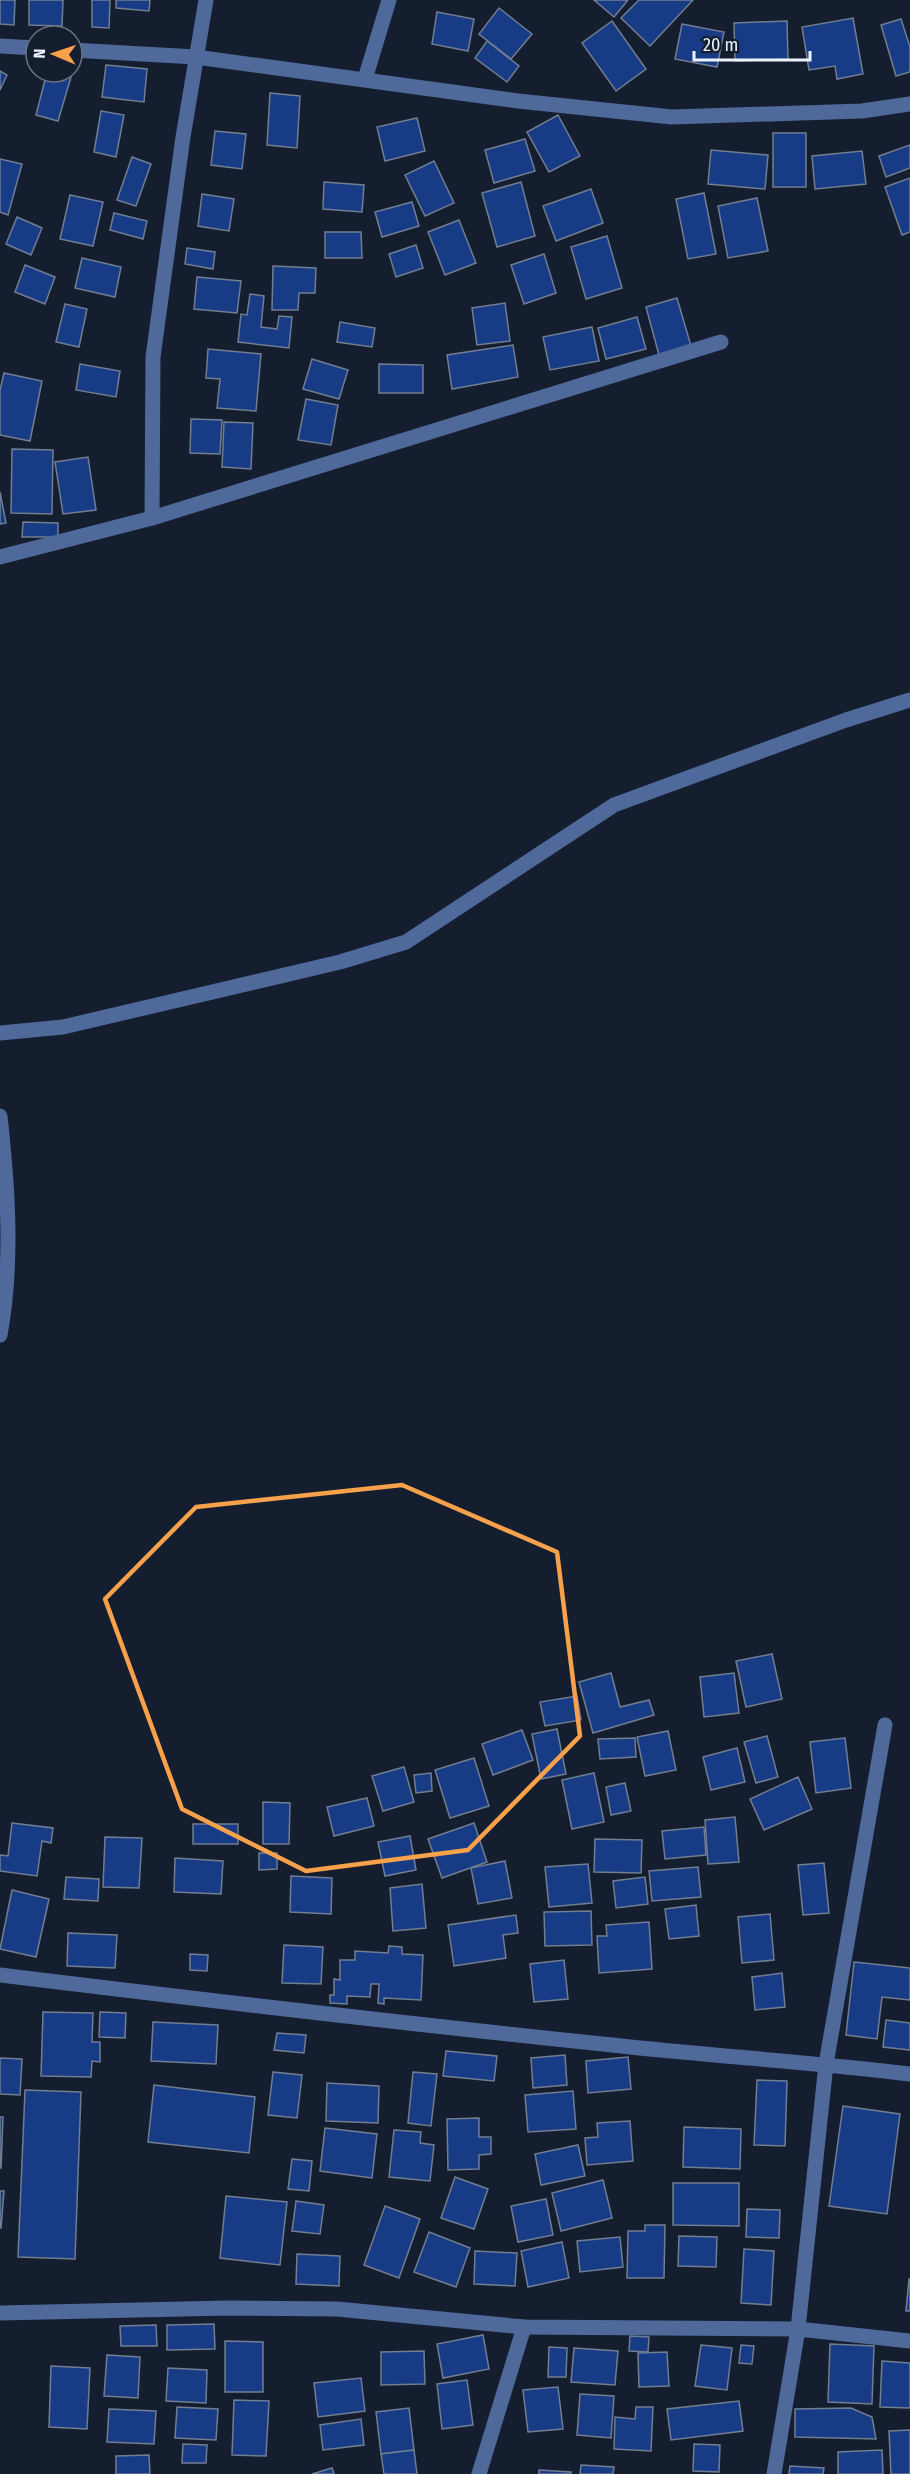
<svg xmlns="http://www.w3.org/2000/svg" width="910" height="2474" font-family="'Fira Sans Condensed',sans-serif">
	<style>
		.building { fill: #173c85; stroke: #717d91; stroke-width: 1.5 }
		.lines { fill: none; stroke-linecap: round; stroke-linejoin: round }
		.lane { stroke: #4e699a; stroke-width: 15 }
		.street { stroke: #4e699a; stroke-width: 15 }
		.marked { fill: none; stroke: #f7a14a; stroke-width: 4.5; stroke-linejoin: round }
	</style>
	<rect width="100%" height="100%" fill="#151e2f"/>
	<g class="building">
		<polygon points="0,0 15,0 14,25 0,24"/>
		<polygon points="29,0 63,0 62,26 29,25"/>
		<polygon points="92,0 110,0 109,28 92,27"/>
		<polygon points="116,0 150,0 149,11 116,8"/>
		<polygon points="594,0 628,0 614,17"/>
		<polygon points="639,0 693,0 650,46 621,18"/>
		<polygon points="499,8 532,34 511,59 479,34"/>
		<polygon points="437,12 474,19 468,51 432,44"/>
		<polygon points="853,18 863,74 837,79 835,66 809,70 802,27"/>
		<polygon points="901,19 910,47 910,72 896,76 881,25"/>
		<polygon points="612,21 646,69 616,91 582,43"/>
		<polygon points="787,21 788,59 735,61 734,23"/>
		<polygon points="682,24 724,32 717,67 675,59"/>
		<polygon points="487,41 519,66 507,82 475,58"/>
		<polygon points="106,65 147,69 144,102 102,97"/>
		<polygon points="0,71 7,75 0,90"/>
		<polygon points="47,72 71,77 58,121 36,115"/>
		<polygon points="270,93 300,96 297,148 267,145"/>
		<polygon points="101,111 124,115 116,157 94,152"/>
		<polygon points="558,115 580,156 549,172 527,132"/>
		<polygon points="417,118 425,151 385,161 377,127"/>
		<polygon points="215,131 246,134 242,169 211,165"/>
		<rect x="773" y="133" width="33" height="54"/>
		<polygon points="525,139 535,171 494,183 485,150"/>
		<polygon points="910,145 910,168 886,177 879,156"/>
		<polygon points="711,150 768,155 765,189 708,184"/>
		<polygon points="862,151 866,184 815,189 812,156"/>
		<polygon points="132,157 151,164 136,206 117,200"/>
		<polygon points="0,159 22,164 8,215 0,212"/>
		<polygon points="434,161 454,203 425,216 405,175"/>
		<polygon points="910,178 910,232 902,235 885,187"/>
		<polygon points="324,182 364,185 362,212 323,209"/>
		<polygon points="521,182 535,236 497,247 482,193"/>
		<polygon points="591,189 603,223 556,241 543,206"/>
		<polygon points="704,193 716,254 688,259 676,199"/>
		<polygon points="202,194 234,199 229,231 198,226"/>
		<polygon points="70,195 103,202 93,246 60,239"/>
		<polygon points="757,198 768,251 728,258 718,206"/>
		<polygon points="412,202 419,226 382,237 375,212"/>
		<polygon points="114,213 147,221 143,239 110,230"/>
		<polygon points="17,217 42,228 31,255 6,244"/>
		<polygon points="459,220 476,263 445,275 428,232"/>
		<polygon points="325,232 361,232 362,258 325,258"/>
		<polygon points="607,236 622,288 586,299 571,247"/>
		<polygon points="416,245 423,268 396,277 389,254"/>
		<polygon points="187,248 215,252 213,269 185,264"/>
		<polygon points="544,254 556,293 524,304 511,265"/>
		<polygon points="82,258 121,267 115,297 75,288"/>
		<polygon points="25,265 55,277 45,304 15,292"/>
		<polygon points="273,266 316,268 315,293 299,293 298,310 272,310"/>
		<polygon points="197,277 241,281 237,313 194,309"/>
		<polygon points="250,294 264,296 261,327 277,329 279,316 292,317 289,348 238,342 241,314 247,315"/>
		<polygon points="677,298 691,346 659,355 646,307"/>
		<polygon points="505,303 510,341 477,345 472,308"/>
		<polygon points="65,304 87,309 79,347 56,342"/>
		<polygon points="637,317 646,349 606,359 598,328"/>
		<polygon points="340,322 375,328 372,347 337,342"/>
		<polygon points="592,327 599,361 550,370 543,337"/>
		<polygon points="513,345 518,377 452,389 447,355"/>
		<polygon points="208,349 261,354 256,411 217,408 220,379 206,378"/>
		<polygon points="312,359 348,370 339,399 303,389"/>
		<polygon points="80,364 120,371 116,397 76,390"/>
		<polygon points="379,364 423,365 423,393 379,393"/>
		<polygon points="4,373 42,381 30,441 0,435 0,390"/>
		<polygon points="306,399 338,405 331,445 298,440"/>
		<polygon points="191,419 222,420 220,454 190,453"/>
		<polygon points="224,422 253,423 251,469 222,467"/>
		<polygon points="12,449 53,450 52,514 11,513"/>
		<polygon points="88,457 96,510 63,514 55,462"/>
		<polygon points="0,492 6,523 0,524"/>
		<polygon points="23,522 58,523 58,537 22,537"/>
		<polygon points="772,1654 782,1699 746,1707 736,1661"/>
		<polygon points="611,1673 620,1707 649,1700 654,1715 593,1733 579,1682"/>
		<polygon points="734,1673 739,1713 704,1717 700,1677"/>
		<polygon points="577,1696 581,1720 545,1726 540,1702"/>
		<polygon points="557,1729 566,1774 541,1779 532,1734"/>
		<polygon points="522,1730 533,1760 493,1775 482,1744"/>
		<polygon points="668,1731 676,1770 645,1776 637,1737"/>
		<polygon points="767,1736 778,1777 756,1783 744,1742"/>
		<polygon points="635,1738 636,1757 600,1759 598,1739"/>
		<polygon points="845,1738 851,1788 816,1793 810,1742"/>
		<polygon points="737,1748 745,1782 711,1790 703,1757"/>
		<polygon points="474,1758 489,1806 450,1818 435,1770"/>
		<polygon points="404,1767 414,1802 383,1811 372,1776"/>
		<polygon points="431,1773 432,1791 416,1793 414,1775"/>
		<polygon points="594,1773 604,1822 572,1829 562,1780"/>
		<polygon points="798,1777 812,1809 764,1830 750,1799"/>
		<polygon points="625,1783 631,1811 611,1815 606,1787"/>
		<polygon points="367,1798 374,1826 334,1836 327,1807"/>
		<polygon points="263,1802 290,1803 289,1844 263,1844"/>
		<polygon points="735,1817 739,1862 708,1864 705,1820"/>
		<polygon points="12,1823 53,1828 51,1843 42,1841 37,1876 0,1871 0,1855 8,1856"/>
		<polygon points="474,1823 487,1862 442,1878 428,1839"/>
		<rect x="193" y="1824" width="45" height="20"/>
		<polygon points="704,1827 706,1855 665,1859 662,1831"/>
		<polygon points="410,1836 416,1870 385,1876 378,1842"/>
		<polygon points="105,1837 142,1838 139,1888 103,1887"/>
		<polygon points="595,1839 642,1840 641,1873 594,1872"/>
		<polygon points="259,1853 277,1853 277,1869 259,1870"/>
		<polygon points="175,1858 223,1861 221,1894 174,1892"/>
		<polygon points="505,1861 512,1898 478,1904 471,1868"/>
		<polygon points="824,1863 829,1913 803,1915 798,1865"/>
		<polygon points="588,1864 592,1903 549,1907 545,1867"/>
		<polygon points="698,1867 701,1897 652,1901 649,1871"/>
		<polygon points="291,1876 332,1878 331,1914 290,1912"/>
		<polygon points="66,1877 99,1879 98,1901 64,1899"/>
		<polygon points="645,1877 648,1904 616,1908 613,1881"/>
		<polygon points="422,1884 426,1928 393,1931 390,1888"/>
		<polygon points="12,1890 49,1899 36,1957 0,1949"/>
		<polygon points="696,1905 699,1936 669,1939 665,1909"/>
		<polygon points="591,1911 592,1945 545,1946 544,1912"/>
		<polygon points="770,1914 774,1960 742,1963 738,1917"/>
		<polygon points="516,1915 518,1933 503,1935 506,1958 454,1966 448,1925"/>
		<polygon points="649,1922 652,1969 599,1973 597,1936 607,1936 606,1925"/>
		<polygon points="68,1933 117,1935 115,1968 67,1966"/>
		<polygon points="284,1945 323,1947 321,1984 282,1983"/>
		<polygon points="389,1946 402,1947 402,1954 423,1955 421,2000 384,1998 384,2004 378,2003 379,1984 371,1984 370,1997 347,1996 347,2004 330,2003 330,1995 334,1995 334,1979 340,1980 340,1960 355,1960 355,1951 388,1953"/>
		<polygon points="190,1954 208,1955 207,1971 190,1970"/>
		<polygon points="564,1960 568,1999 534,2002 530,1964"/>
		<polygon points="854,1962 910,1968 910,2000 882,1997 877,2039 846,2035"/>
		<polygon points="782,1973 785,2007 755,2010 752,1977"/>
		<polygon points="43,2012 93,2013 92,2042 100,2042 100,2062 92,2061 91,2077 41,2076"/>
		<polygon points="100,2012 126,2013 125,2038 99,2037"/>
		<polygon points="886,2020 910,2023 910,2050 883,2047"/>
		<polygon points="153,2022 218,2025 216,2064 151,2061"/>
		<polygon points="277,2033 306,2035 304,2053 274,2050"/>
		<polygon points="446,2051 497,2056 494,2081 443,2076"/>
		<polygon points="565,2055 567,2085 533,2088 531,2058"/>
		<polygon points="628,2057 631,2089 588,2093 586,2061"/>
		<polygon points="0,2058 22,2059 20,2095 0,2094"/>
		<polygon points="273,2072 302,2075 297,2118 268,2115"/>
		<polygon points="413,2072 437,2074 431,2126 408,2123"/>
		<polygon points="757,2080 787,2081 785,2146 754,2145"/>
		<polygon points="327,2083 379,2086 378,2123 326,2121"/>
		<polygon points="154,2085 255,2097 249,2153 148,2142"/>
		<polygon points="25,2090 81,2092 75,2259 18,2257"/>
		<polygon points="573,2091 576,2129 528,2132 525,2095"/>
		<polygon points="843,2106 900,2114 887,2214 829,2206"/>
		<polygon points="0,2117 3,2117 1,2168 0,2168"/>
		<polygon points="479,2118 479,2137 491,2137 491,2154 479,2155 479,2169 448,2170 447,2119"/>
		<polygon points="630,2121 633,2161 587,2165 585,2138 598,2137 597,2123"/>
		<polygon points="684,2127 741,2129 740,2169 683,2167"/>
		<polygon points="325,2128 377,2134 372,2178 320,2171"/>
		<polygon points="394,2130 421,2132 420,2143 434,2145 430,2181 389,2177"/>
		<polygon points="578,2145 585,2176 541,2185 535,2154"/>
		<polygon points="292,2159 312,2161 309,2191 288,2189"/>
		<polygon points="455,2177 488,2189 474,2229 441,2218"/>
		<polygon points="603,2180 612,2218 561,2231 552,2193"/>
		<polygon points="673,2183 739,2183 739,2226 673,2225"/>
		<polygon points="0,2191 4,2191 1,2228 0,2228"/>
		<polygon points="226,2196 287,2202 280,2265 220,2258"/>
		<polygon points="546,2199 553,2235 518,2242 511,2206"/>
		<polygon points="296,2201 324,2205 320,2234 292,2231"/>
		<polygon points="385,2206 420,2219 399,2278 364,2265"/>
		<polygon points="747,2209 780,2210 779,2238 746,2237"/>
		<polygon points="645,2225 665,2225 664,2278 627,2278 628,2231 645,2231"/>
		<polygon points="429,2232 470,2248 456,2287 414,2272"/>
		<polygon points="679,2236 717,2237 716,2267 678,2266"/>
		<polygon points="620,2237 623,2267 580,2272 577,2241"/>
		<polygon points="562,2242 569,2278 528,2287 521,2251"/>
		<polygon points="744,2249 774,2251 771,2305 741,2303"/>
		<polygon points="475,2251 517,2253 515,2286 474,2284"/>
		<polygon points="297,2254 340,2256 339,2286 296,2284"/>
		<polygon points="909,2279 910,2279 910,2311 906,2311"/>
		<polygon points="214,2324 215,2349 167,2350 167,2325"/>
		<polygon points="156,2325 157,2346 121,2346 120,2326"/>
		<polygon points="483,2335 489,2369 443,2378 437,2344"/>
		<polygon points="630,2336 649,2337 648,2352 629,2351"/>
		<polygon points="225,2341 263,2342 263,2392 225,2392"/>
		<polygon points="830,2344 874,2346 872,2404 828,2402"/>
		<polygon points="701,2345 732,2348 727,2390 695,2386"/>
		<polygon points="741,2345 754,2346 752,2364 739,2363"/>
		<polygon points="549,2347 567,2348 566,2377 548,2377"/>
		<polygon points="574,2348 618,2351 615,2385 571,2382"/>
		<polygon points="424,2351 425,2384 381,2385 381,2352"/>
		<polygon points="667,2352 669,2386 639,2387 638,2353"/>
		<polygon points="107,2355 140,2357 138,2398 104,2396"/>
		<polygon points="882,2361 910,2363 910,2408 880,2407"/>
		<polygon points="51,2366 90,2368 87,2429 49,2427"/>
		<polygon points="168,2368 207,2370 206,2403 166,2401"/>
		<polygon points="361,2378 365,2411 318,2417 314,2383"/>
		<polygon points="467,2380 473,2425 442,2429 437,2384"/>
		<polygon points="558,2387 563,2429 528,2432 523,2390"/>
		<polygon points="580,2394 614,2396 611,2438 577,2435"/>
		<polygon points="234,2400 269,2401 266,2456 232,2455"/>
		<polygon points="739,2401 743,2431 671,2440 667,2409"/>
		<polygon points="177,2407 218,2409 216,2440 175,2438"/>
		<polygon points="636,2407 653,2407 651,2451 614,2449 615,2417 635,2419"/>
		<polygon points="409,2408 414,2450 381,2454 376,2412"/>
		<polygon points="851,2408 872,2417 876,2439 795,2437 795,2409"/>
		<polygon points="109,2409 156,2411 154,2444 107,2442"/>
		<polygon points="361,2419 364,2445 323,2450 320,2425"/>
		<polygon points="910,2430 910,2474 891,2474 889,2431"/>
		<polygon points="183,2444 207,2445 206,2463 182,2463"/>
		<polygon points="694,2444 720,2445 719,2472 693,2471"/>
		<polygon points="414,2450 417,2474 384,2474 381,2454"/>
		<polygon points="882,2450 883,2474 838,2474 838,2452"/>
		<polygon points="149,2455 150,2474 116,2474 116,2456"/>
		<polygon points="581,2465 614,2467 613,2474 580,2474"/>
		<polygon points="790,2466 824,2468 823,2474 789,2474"/>
		<polygon points="332,2468 334,2474 312,2474"/>
		<polygon points="539,2470 571,2472 571,2474 539,2474"/>
	</g>
	<g class="lines">
		<g class="lane">
			<polyline points="365,79 389,0"/>
			<polyline points="0,1033 63,1027 340,962 406,942 614,805 846,720 910,700"/>
		</g>
		<g class="street">
			<polyline points="0,46 36,48"/>
			<polyline points="72,50 196,57 518,101 672,117 862,111 910,104"/>
			<polyline points="152,518 153,357 183,137 206,0"/>
			<polyline points="0,557 152,518 721,342"/>
			<path d="M0 1116C8 1188 13 1264 0 1335"/>
			<path d="M0 1975C204 2000 408 2024 612 2045 712 2056 811 2062 910 2074"/>
			<polyline points="0,2313 229,2308 337,2309 524,2327 798,2329 910,2341"/>
			<polyline points="479,2474 524,2327"/>
			<polyline points="774,2474 798,2329 826,2064 885,1725"/>
		</g>
	</g>
	<path class="marked" d="M402 1485 557 1552 580 1736 468 1850 306 1871 182 1809 105 1599 196 1507Z"/>
	<g transform="translate(54 54) rotate(272)"><circle r="28" fill="#151e2f" stroke="#6b7382" stroke-width="1.5"/>
	<path d="M0-4.5L10 22L0 15L-10 22Z" fill="#f7a14a"/>
	<text y="-9" font-size="16" font-weight="bold" text-anchor="middle" fill="#ecf3ff">N</text>
	</g>
	<path d="M694 51v9h116v-9" fill="none" stroke="#ecf3ff" stroke-width="3"/>
	<text x="703" y="51" font-size="18" fill="#ecf3ff" stroke="#151e2f" stroke-width="4.5" paint-order="stroke">20 m</text>
</svg>
